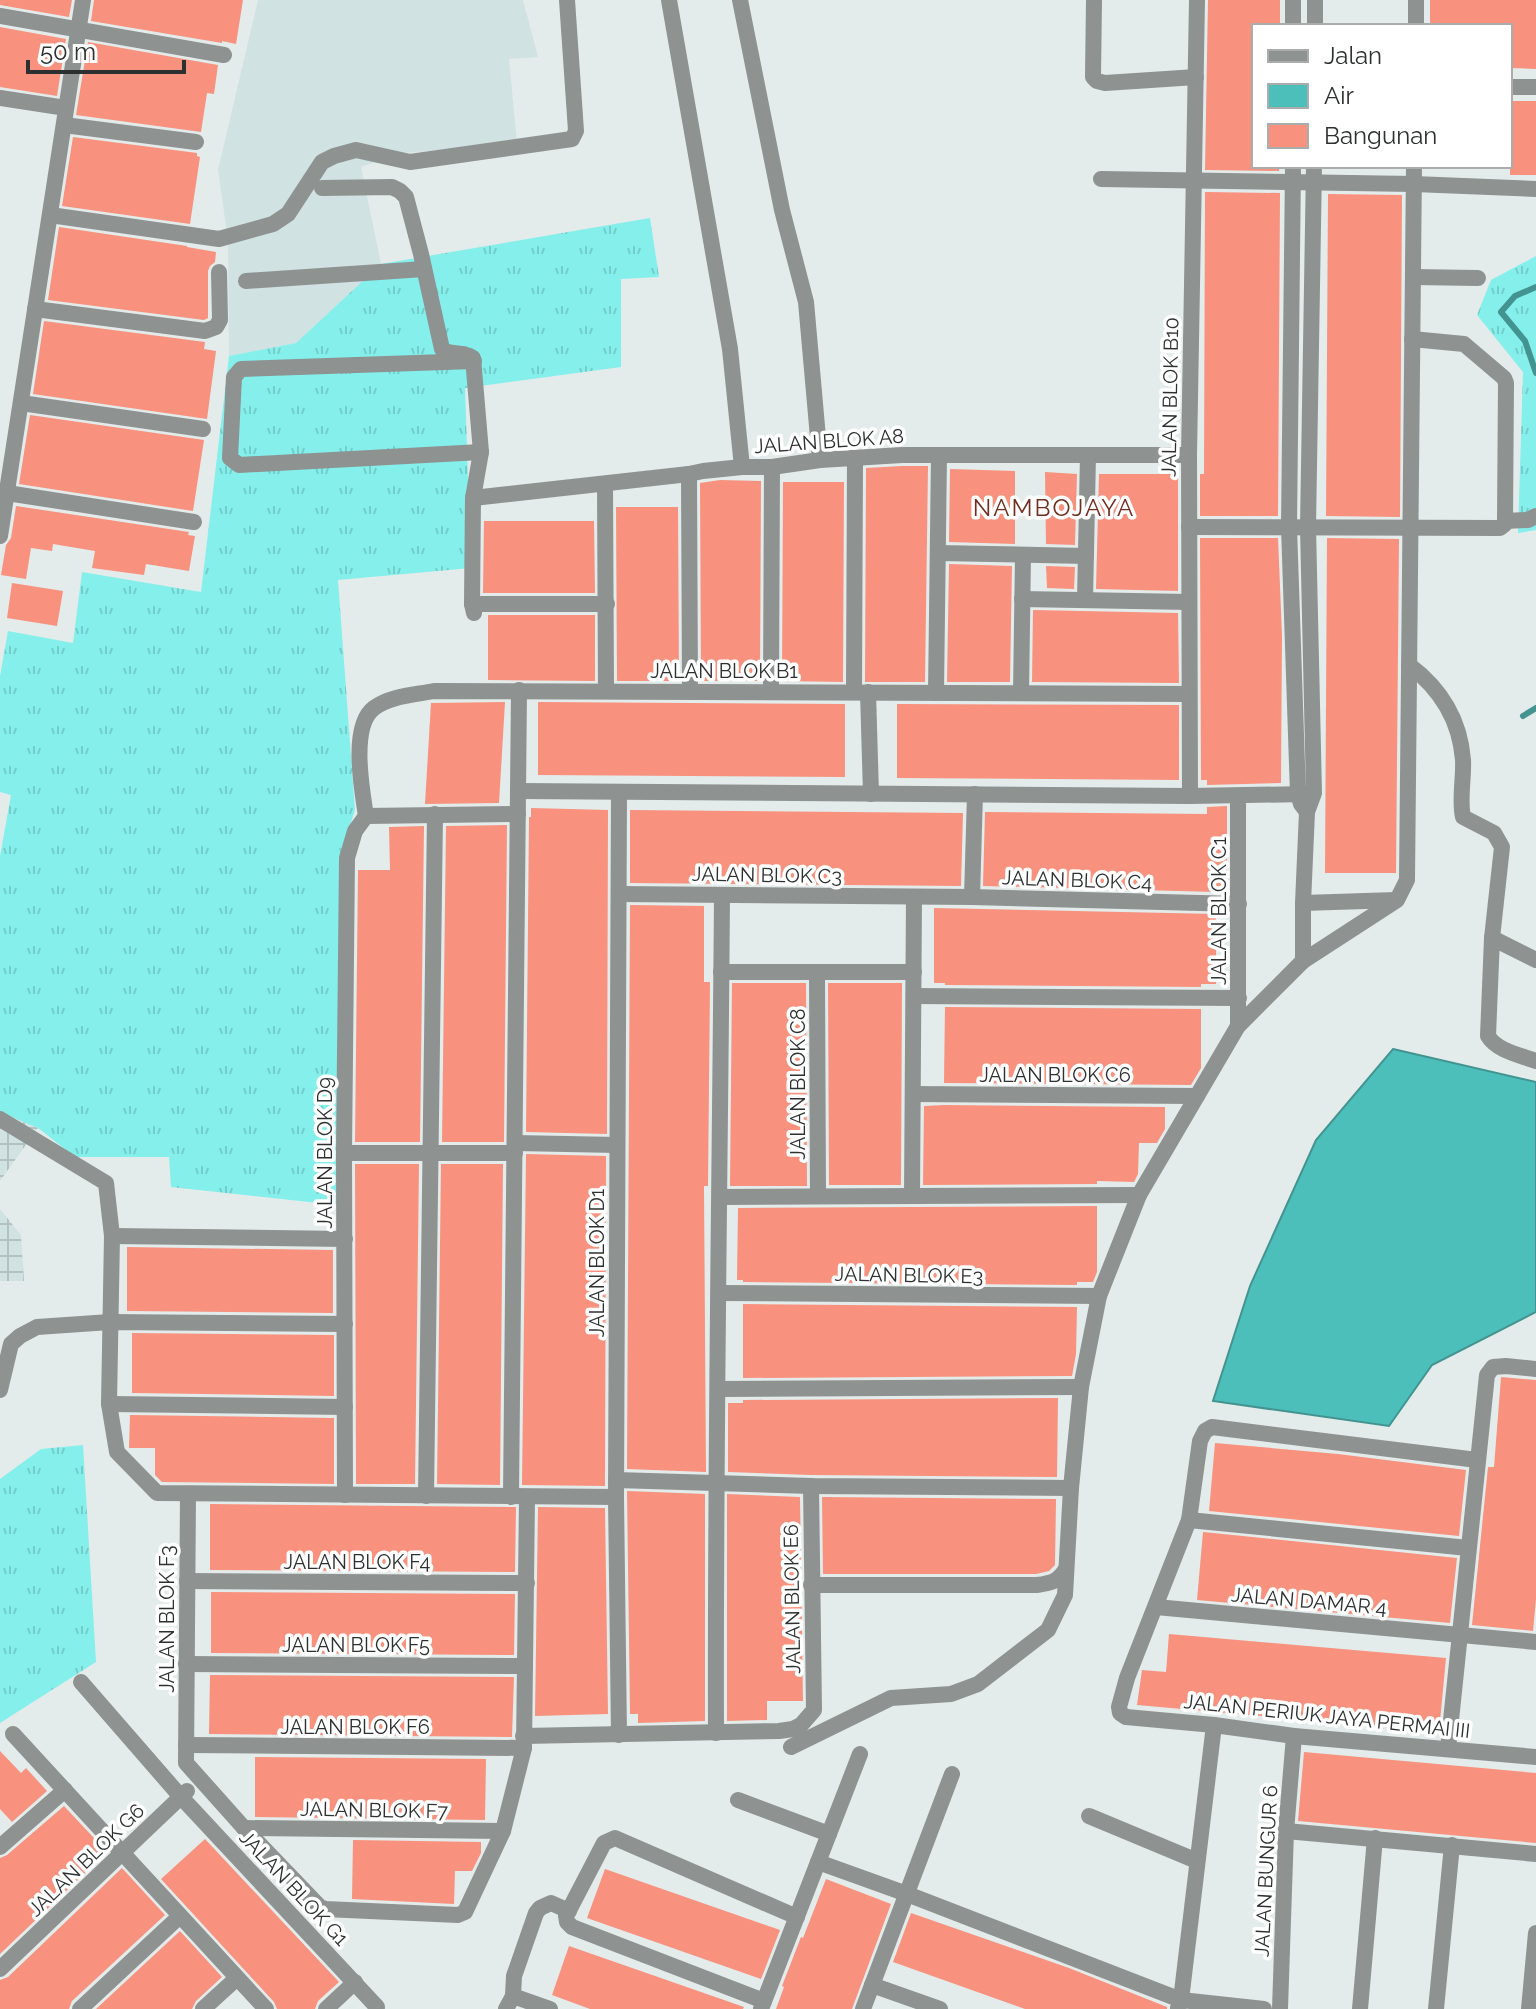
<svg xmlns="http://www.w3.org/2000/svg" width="1536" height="2009" font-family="Raleway,sans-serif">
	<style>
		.built { fill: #d0e2e1 }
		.industrial { fill: url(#industrial-grid) }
		.grass { fill: url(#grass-tufts) }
		.water { fill: #4cbfbb; stroke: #439491; stroke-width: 2 }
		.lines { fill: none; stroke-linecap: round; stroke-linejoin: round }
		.stream { stroke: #439491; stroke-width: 6 }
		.building { fill: #f8917d }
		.minor { stroke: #8e9291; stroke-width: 16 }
		.labels { text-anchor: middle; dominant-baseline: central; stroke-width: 7; stroke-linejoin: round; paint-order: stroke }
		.street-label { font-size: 20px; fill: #2d3030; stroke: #fff }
		.quarter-label { font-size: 24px; letter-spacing: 2px; fill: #712d20; stroke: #fff }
	</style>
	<defs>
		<pattern id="industrial-grid" width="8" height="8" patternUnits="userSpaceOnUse" patternTransform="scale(2)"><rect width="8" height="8" fill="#d0e2e1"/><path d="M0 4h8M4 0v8" fill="none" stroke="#b3c2c1"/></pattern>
		<pattern id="grass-tufts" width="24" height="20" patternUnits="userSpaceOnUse" patternTransform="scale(2)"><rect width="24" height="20" fill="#85efeb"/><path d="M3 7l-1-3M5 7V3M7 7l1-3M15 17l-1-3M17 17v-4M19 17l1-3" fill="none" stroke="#73cdca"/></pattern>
	</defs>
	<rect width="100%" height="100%" fill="#e3eceb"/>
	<polygon class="built" points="258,0 523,0 538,57 509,59 517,144 404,153 361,167 381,264 296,343 229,356 228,240 218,170"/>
	<g class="industrial">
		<polygon points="0,1112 38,1128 0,1181"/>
		<polygon points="0,1209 21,1235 24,1281 0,1281"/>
	</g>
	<g class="grass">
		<polygon points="650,218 659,277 621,279 621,367 465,388 471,568 338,580 355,810 340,857 337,1205 171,1187 169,1157 75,1157 38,1128 0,1112 0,856 11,795 0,792 0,676 8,631 73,643 82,572 201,592 229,356 296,343 381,264"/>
		<polygon points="1536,256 1536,530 1518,533 1523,372 1477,315 1491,280"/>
		<polygon points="83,1445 96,1662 0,1723 0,1479 41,1449"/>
	</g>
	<polygon class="water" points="1393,1049 1536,1082 1536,1312 1432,1365 1389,1426 1213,1401 1250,1286 1316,1140"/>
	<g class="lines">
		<g class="stream">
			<polyline points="1536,287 1515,296 1501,312 1525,341 1536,373"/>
			<polyline points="1523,716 1536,708"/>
		</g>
	</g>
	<g class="building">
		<polygon points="0,0 72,0 69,17 0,5"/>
		<polygon points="94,0 243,0 236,44 222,41 222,43 91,21"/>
		<polygon points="1208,0 1280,0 1280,26 1254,26 1254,166 1279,166 1279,171 1205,170"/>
		<polygon points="1430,0 1536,0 1536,69 1510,68 1510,26 1430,26"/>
		<polygon points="0,27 66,39 57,96 0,87"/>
		<polygon points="88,42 218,65 214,94 207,93 201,132 76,115"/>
		<rect x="1510" y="101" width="26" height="74"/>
		<polygon points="73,137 197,153 197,156 200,157 190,224 62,206"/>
		<polygon points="1205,192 1280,193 1278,516 1200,516 1200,474 1204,474"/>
		<polygon points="1328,194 1402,195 1400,517 1326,516"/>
		<polygon points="59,227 187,246 187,247 216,252 215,262 210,266 208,271 208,318 204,320 48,300"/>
		<polygon points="44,321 205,342 204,349 216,351 207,419 33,394"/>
		<polygon points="30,415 204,440 193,511 19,484"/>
		<polygon points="902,466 928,466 925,682 865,682 866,468"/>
		<polygon points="950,469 1015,471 1015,544 949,542"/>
		<polygon points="1045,472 1077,474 1075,545 1046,544"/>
		<polygon points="1099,474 1178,474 1178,591 1096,589"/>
		<polygon points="720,480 761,481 760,681 701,681 700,483"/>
		<polygon points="783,482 844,482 843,682 782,681"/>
		<polygon points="16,506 189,532 188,535 195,536 189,571 146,564 144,575 92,568 95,551 53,544 52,551 31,548 26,579 1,575 6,545 11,538"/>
		<polygon points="616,507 678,507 679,681 617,681"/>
		<polygon points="484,521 594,521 595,593 483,593"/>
		<polygon points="1200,538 1278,538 1282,635 1281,783 1207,785 1207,780 1201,780"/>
		<polygon points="1327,538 1399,539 1396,873 1325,873"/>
		<polygon points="949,564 1012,566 1010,682 947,682"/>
		<polygon points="1046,566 1075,567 1074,589 1047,588"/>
		<polygon points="12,583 63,591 57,626 7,618"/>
		<polygon points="1033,610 1178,613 1179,683 1032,682"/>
		<polygon points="488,615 595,615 595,681 488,680"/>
		<polygon points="505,702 499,803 425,804 431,703"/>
		<polygon points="538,702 845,704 845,777 538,775"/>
		<polygon points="897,704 1179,705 1179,780 897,778"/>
		<polygon points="1227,806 1227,888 1216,888 1216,892 983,886 985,812 1207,814 1207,807"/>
		<polygon points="531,808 608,810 607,1134 526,1132 529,817 531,817"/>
		<polygon points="630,810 963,813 961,886 630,883"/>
		<polygon points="507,825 504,1142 442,1142 446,826"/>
		<polygon points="424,826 420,1142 355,1142 358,870 390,870 389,827"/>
		<polygon points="630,905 704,906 704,982 710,982 708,1186 704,1186 706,1472 627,1469"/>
		<polygon points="934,908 1216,914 1216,984 1201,984 1201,987 945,985 945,983 934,983"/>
		<polygon points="732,983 806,983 807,1186 730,1186"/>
		<polygon points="828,983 902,983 901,1185 829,1185"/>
		<polygon points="945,1007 1201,1009 1201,1068 1191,1085 944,1083"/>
		<polygon points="944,1105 1165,1107 1165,1129 1157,1143 1139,1143 1138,1174 1134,1182 1097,1181 1097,1184 923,1185 924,1106"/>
		<polygon points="526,1154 606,1156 605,1486 522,1485"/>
		<polygon points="355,1164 419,1164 415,1484 356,1484"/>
		<polygon points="441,1164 503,1164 500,1485 437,1484"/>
		<polygon points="1097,1206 1097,1272 1093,1282 1077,1282 1077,1285 743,1282 743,1280 737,1280 738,1208"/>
		<polygon points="127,1247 333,1250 333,1313 127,1311"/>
		<polygon points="743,1304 1077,1307 1076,1354 1072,1376 743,1378"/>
		<polygon points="132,1333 334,1335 334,1396 132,1393"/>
		<polygon points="1501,1377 1536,1380 1536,1599 1533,1631 1472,1625 1488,1467 1494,1467"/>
		<polygon points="1058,1398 1057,1477 811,1475 728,1472 728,1403 743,1403 743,1400"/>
		<polygon points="130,1415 334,1418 334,1484 162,1482 155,1475 155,1448 129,1448"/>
		<polygon points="1215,1443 1338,1454 1466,1470 1459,1536 1209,1511"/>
		<polygon points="627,1491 705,1494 705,1721 638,1723 638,1714 630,1714"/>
		<polygon points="727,1494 800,1497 803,1701 767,1701 767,1720 727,1721"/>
		<polygon points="822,1497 1056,1499 1055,1565 1049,1571 1036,1574 823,1574"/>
		<polygon points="210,1504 516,1507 515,1572 210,1570"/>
		<polygon points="538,1507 605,1508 608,1714 535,1716"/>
		<polygon points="1203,1532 1457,1558 1450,1623 1197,1600"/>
		<polygon points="211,1592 515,1594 514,1655 211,1653"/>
		<polygon points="1169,1634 1446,1658 1439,1732 1137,1705 1142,1670 1166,1672"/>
		<polygon points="210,1675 514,1677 512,1737 209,1734"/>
		<polygon points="0,1751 21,1773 26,1768 47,1791 12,1822 0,1809"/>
		<polygon points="1304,1752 1536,1773 1536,1843 1298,1821"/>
		<polygon points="255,1757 486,1759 485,1820 255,1817"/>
		<polygon points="64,1806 107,1852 0,1954 0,1858 7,1855"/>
		<polygon points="205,1839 339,1982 318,2001 315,2009 277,2009 274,2002 161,1879"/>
		<polygon points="353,1840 481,1842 481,1853 472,1871 455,1871 454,1904 352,1899"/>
		<polygon points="122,1868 165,1915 72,2001 69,2009 0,2009 0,1980 8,1977"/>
		<polygon points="605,1869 780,1930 761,1979 587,1918"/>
		<polygon points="826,1879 891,1904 852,2009 776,2009 784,1987 782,1986 801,1937 803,1938"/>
		<polygon points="911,1913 1069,1968 1167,2007 1167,2009 1025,2009 893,1962"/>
		<polygon points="180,1931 222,1977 196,2001 192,2009 96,2009"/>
		<polygon points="569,1946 744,2007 743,2009 590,2009 552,1995"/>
	</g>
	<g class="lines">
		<g class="minor">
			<polyline points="669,0 730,349 742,467"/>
			<polyline points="740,0 782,210 806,302 820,460"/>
			<polyline points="1094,0 1093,77 1097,81 1105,83 1196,77"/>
			<polyline points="0,16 224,55"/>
			<polyline points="1293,26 1293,0"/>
			<polyline points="1315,26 1315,0"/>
			<polyline points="1416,26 1416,0"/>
			<polyline points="1510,87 1536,87"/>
			<polyline points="0,98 66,108"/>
			<polyline points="64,125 196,142"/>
			<polyline points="1293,166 1289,527 1298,794 1301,804 1307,812 1314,793 1308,527 1314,166"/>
			<polyline points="1101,179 1414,184 1536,189"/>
			<path d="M322 188 392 187 400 191 406 197 421 254 442 349C451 356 464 351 473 358L481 452 473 498 472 604 474 613"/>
			<polyline points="50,215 219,239 273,224 288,214 322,162 334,156 356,150 410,162 572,139 576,131 567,0"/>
			<polyline points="1413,277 1478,278"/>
			<polyline points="246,281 424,269"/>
			<polyline points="35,309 205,331 216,327 220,320 219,272"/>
			<polyline points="1412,339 1464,344 1504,378 1506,383 1505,521"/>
			<polyline points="474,361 241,369 234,377 230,458 239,465 481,452"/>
			<polyline points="21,403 203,429"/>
			<polyline points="689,474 690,691"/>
			<polyline points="605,484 606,690"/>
			<polyline points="7,493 194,522"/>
			<polyline points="473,498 689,474 703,471 742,467 772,467 820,460 902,455 1189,455"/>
			<polyline points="1505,521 1528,520 1536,516"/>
			<polyline points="1189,527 1500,528 1505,524 1505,521"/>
			<polyline points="0,536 83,0"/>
			<polyline points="938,553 1086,556"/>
			<polyline points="1022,599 1189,602"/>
			<polyline points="1085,600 1088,455"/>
			<polyline points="472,604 607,604"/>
			<path d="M1409 665C1441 689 1460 720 1463 760 1464 779 1459 799 1463 817L1494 833 1502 847 1492 938 1488 1036C1497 1051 1520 1055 1536 1061"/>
			<polyline points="771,691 772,467"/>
			<polyline points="854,692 855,458"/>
			<polyline points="868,692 871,794"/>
			<polyline points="936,693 939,455"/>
			<polyline points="1021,693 1023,555"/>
			<polyline points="518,791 1190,796 1308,794"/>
			<polyline points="619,792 616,1497 619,1735"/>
			<polyline points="1190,796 1189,455 1197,0"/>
			<polyline points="1238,796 1238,1026"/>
			<path d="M366 816C362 790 350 726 374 708 390 696 414 695 434 691L1189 694"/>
			<polyline points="366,816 518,814"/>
			<polyline points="619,894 972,897 1239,904"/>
			<polyline points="972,897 975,794"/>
			<polyline points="1303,903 1396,900"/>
			<polyline points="1492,938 1536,960"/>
			<polyline points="1303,961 1303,903 1307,812"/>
			<polyline points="721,972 914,972"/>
			<polyline points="817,972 818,1196"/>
			<polyline points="914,996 1239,998"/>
			<polyline points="913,1094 1197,1096"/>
			<polyline points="0,1119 106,1183 112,1236 109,1404 117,1452 157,1493 616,1497"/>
			<polyline points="515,1143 617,1145"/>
			<polyline points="344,1153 515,1153"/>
			<polyline points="912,1196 914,897"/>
			<polyline points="720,1197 1139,1195"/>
			<polyline points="112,1236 345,1239"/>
			<polyline points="719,1293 1099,1296"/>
			<polyline points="718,1389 1081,1387"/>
			<polyline points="0,1390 11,1344 20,1336 37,1327 110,1322 345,1324"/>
			<polyline points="109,1404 345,1407"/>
			<polyline points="1477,1460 1212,1427 1205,1431 1200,1441 1189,1520 1127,1678 1119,1707 1120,1713 1126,1717 1214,1725 1294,1736 1536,1757"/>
			<polyline points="616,1480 811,1486 1071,1488"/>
			<polyline points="188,1494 186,1763 244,1828 320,1907 325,1909 458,1915 465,1912 503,1831 524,1748 527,1497"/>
			<polyline points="345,1495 344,1153 347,858 355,831 366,816"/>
			<polyline points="426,1496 435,814"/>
			<polyline points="511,1497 519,690"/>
			<polyline points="1189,1520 1468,1548"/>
			<polyline points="187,1581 527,1583"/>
			<path d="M811 1585H1037C1051 1583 1058 1582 1066 1569"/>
			<polyline points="1156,1607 1536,1642"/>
			<polyline points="186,1664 525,1666"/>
			<polyline points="81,1682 181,1797 377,2007"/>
			<path d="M716 1733C715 1453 720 1174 722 895"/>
			<polyline points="13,1734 266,2009"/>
			<polyline points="523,1736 779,1731 793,1729 801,1725 814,1710 811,1486"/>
			<polyline points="186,1745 524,1748"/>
			<polyline points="791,1747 891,1698 951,1694 978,1684 1048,1630 1065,1595 1071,1488 1081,1387 1099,1296 1139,1195 1238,1026 1303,961 1397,900 1407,880 1414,166"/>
			<polyline points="1448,1749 1487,1375 1493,1367 1506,1366 1536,1369"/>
			<polyline points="738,1800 829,1834"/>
			<polyline points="1089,1816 1197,1861"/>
			<polyline points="244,1828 503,1831"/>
			<polyline points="1286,1831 1536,1854"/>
			<polyline points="0,1847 65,1790"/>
			<polyline points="818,1862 907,1894 1181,2000 1264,2009"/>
			<polyline points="0,1969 187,1791"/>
			<polyline points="872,1985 940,2009"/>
			<polyline points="513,1996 514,1976 536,1913 540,1908 551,1903 569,1911"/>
			<polyline points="764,2001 572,1927 567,1922 566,1916 604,1843 615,1838 797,1917"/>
			<polyline points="1178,2008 1181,2000 1214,1725"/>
			<polyline points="80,2009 180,1916"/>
			<polyline points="203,2009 237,1978"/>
			<polyline points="326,2009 355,1982"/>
			<polyline points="506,2009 513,1996 550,2009"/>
			<polyline points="761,2009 860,1754"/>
			<polyline points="863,2009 952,1774"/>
			<polyline points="1280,2009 1286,1831 1294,1736"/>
			<polyline points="1360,2009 1375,1838"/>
			<polyline points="1436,2009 1452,1845"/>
			<polyline points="1529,2009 1536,1933"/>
		</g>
	</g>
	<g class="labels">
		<g class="street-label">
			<text transform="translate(1170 397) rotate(-89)">JALAN BLOK B10</text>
			<text transform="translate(829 441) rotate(-4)">JALAN BLOK A8</text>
			<text x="724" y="671">JALAN BLOK B1</text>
			<text transform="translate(767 875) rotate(1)">JALAN BLOK C3</text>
			<text transform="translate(1077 880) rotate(2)">JALAN BLOK C4</text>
			<text transform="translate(1219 911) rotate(-90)">JALAN BLOK C1</text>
			<text x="1055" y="1075">JALAN BLOK C6</text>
			<text transform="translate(798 1084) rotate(-90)">JALAN BLOK C8</text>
			<text transform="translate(325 1153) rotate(-90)">JALAN BLOK D9</text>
			<text transform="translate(597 1263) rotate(-90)">JALAN BLOK D1</text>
			<text transform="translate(909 1275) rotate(1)">JALAN BLOK E3</text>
			<text x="357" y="1562">JALAN BLOK F4</text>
			<text transform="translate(792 1599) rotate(-91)">JALAN BLOK E6</text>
			<text transform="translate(1309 1601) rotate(5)">JALAN DAMAR 4</text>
			<text transform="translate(167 1619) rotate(-90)">JALAN BLOK F3</text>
			<text x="356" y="1645">JALAN BLOK F5</text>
			<text transform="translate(1327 1716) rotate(6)">JALAN PERIUK JAYA PERMAI III</text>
			<text x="355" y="1727">JALAN BLOK F6</text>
			<text transform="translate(374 1810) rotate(1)">JALAN BLOK F7</text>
			<text transform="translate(86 1860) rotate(-44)">JALAN BLOK G6</text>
			<text transform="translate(1266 1871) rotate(-87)">JALAN BUNGUR 6</text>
			<text transform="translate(294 1888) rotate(47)">JALAN BLOK G1</text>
		</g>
		<g class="quarter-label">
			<text x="1054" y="507">NAMBOJAYA</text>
		</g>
	</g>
	<rect x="1252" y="24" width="260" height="144" fill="#ffffff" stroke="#abacac" stroke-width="2"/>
	<rect x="1268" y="50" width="40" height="12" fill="#8e9291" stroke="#abacac" stroke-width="2"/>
	<text x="1324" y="64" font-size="24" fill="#2d3030">Jalan</text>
	<rect x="1268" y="84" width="40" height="24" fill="#4cbfbb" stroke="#abacac" stroke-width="2"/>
	<text x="1324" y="104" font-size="24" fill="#2d3030">Air</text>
	<rect x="1268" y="124" width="40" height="24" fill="#f8917d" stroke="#abacac" stroke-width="2"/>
	<text x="1324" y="144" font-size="24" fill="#2d3030">Bangunan</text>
	<path d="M28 60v12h156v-12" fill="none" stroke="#2d3030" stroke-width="4"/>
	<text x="40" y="60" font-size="24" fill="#2d3030" stroke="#ffffff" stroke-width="6" paint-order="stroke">50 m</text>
</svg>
